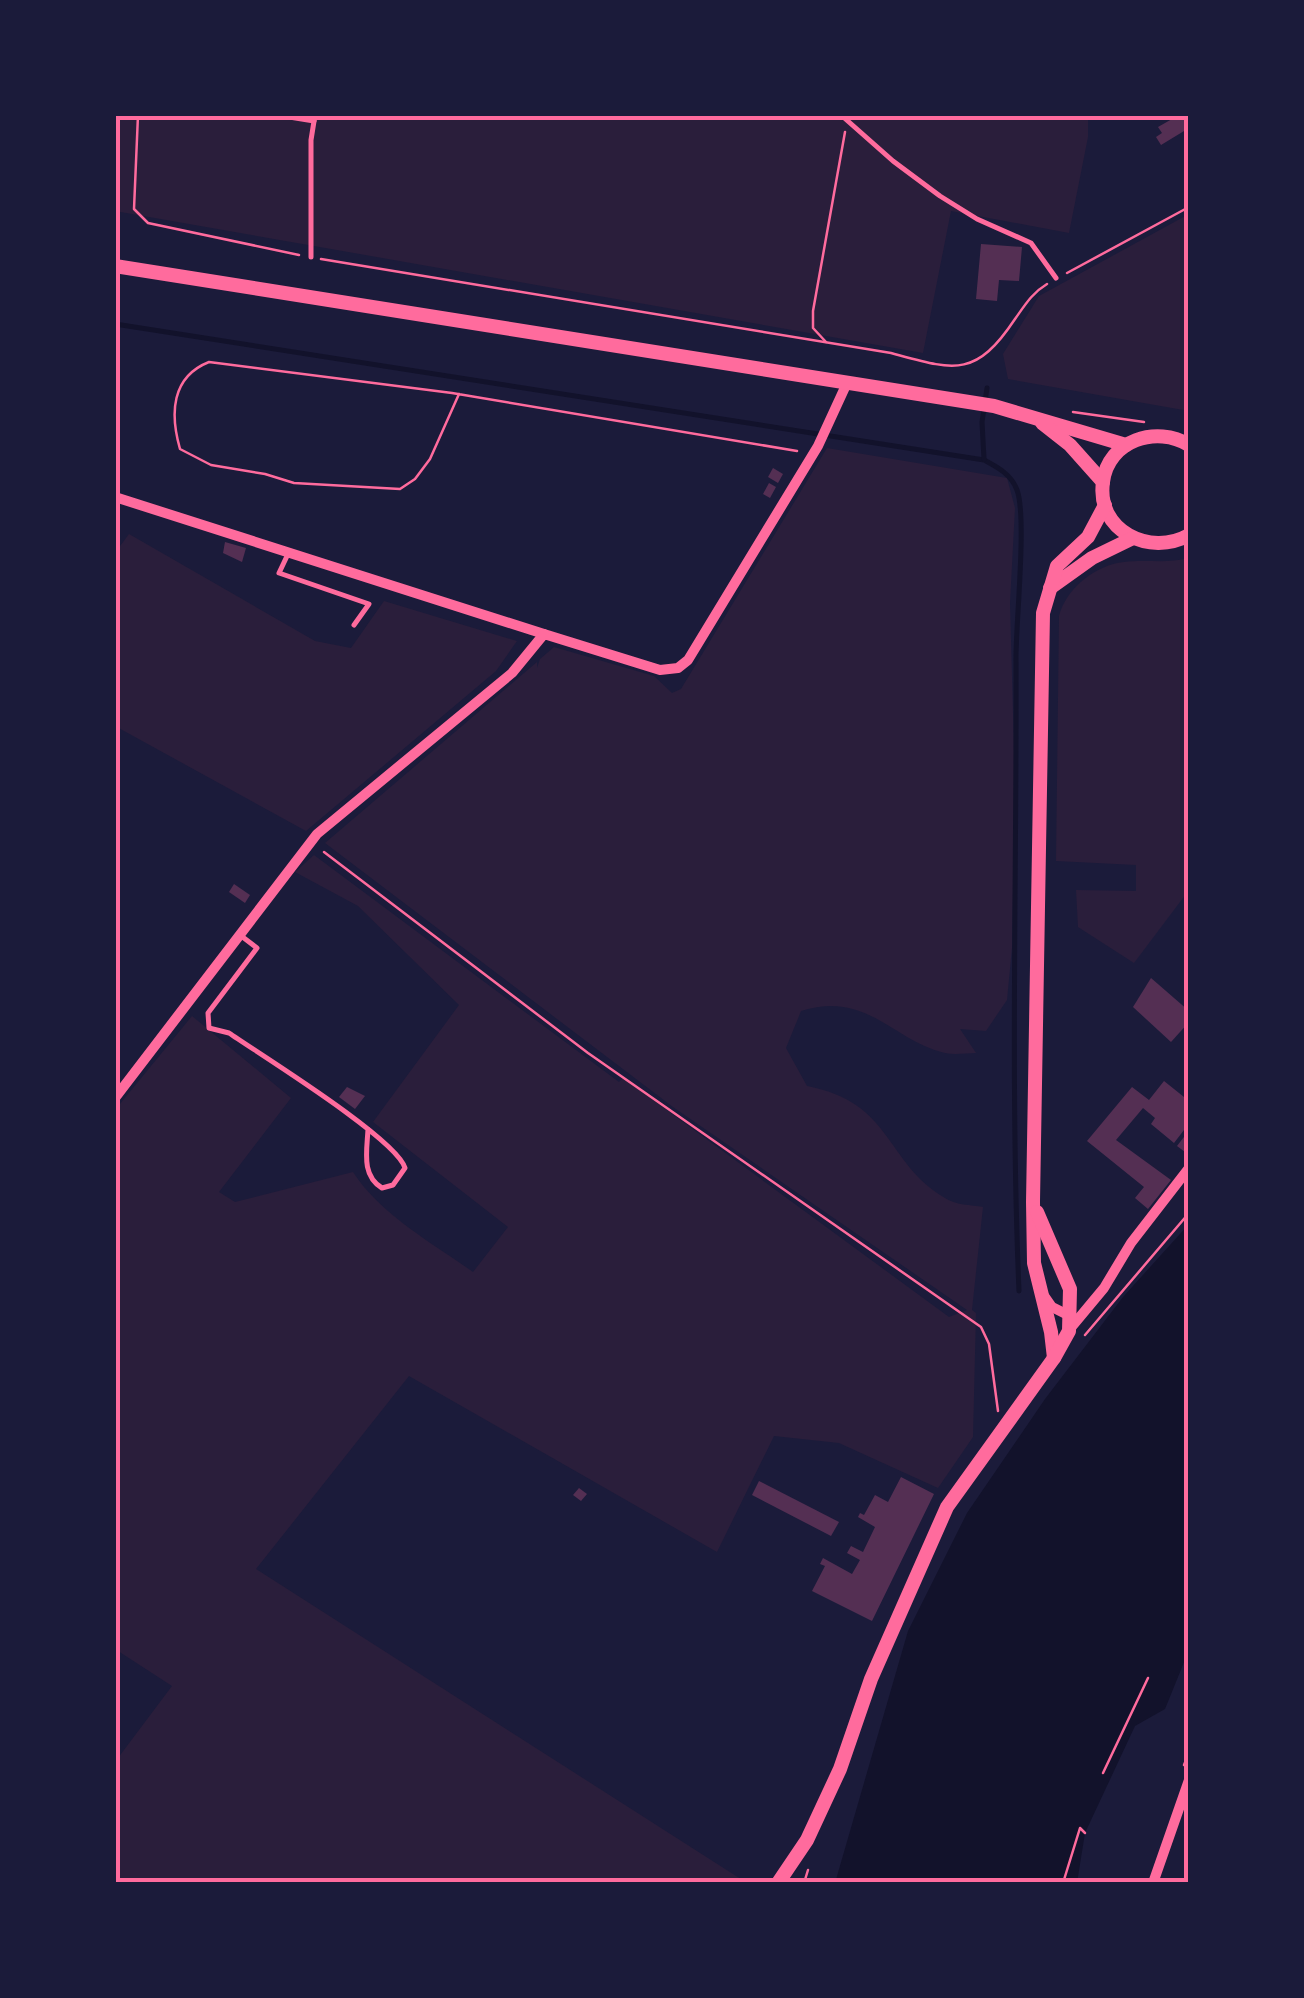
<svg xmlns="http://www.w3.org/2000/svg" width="1304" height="1998" font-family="'Zilla Slab',serif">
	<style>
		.green { fill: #2a1e3b }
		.water { fill: #12122b }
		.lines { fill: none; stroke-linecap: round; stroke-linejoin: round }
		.stream { stroke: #12122b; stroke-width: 5 }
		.building { fill: #542f53 }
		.path { stroke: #ff6b9d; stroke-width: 2.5 }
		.service { stroke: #ff6b9d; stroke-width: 5 }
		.minor { stroke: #ff6b9d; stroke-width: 10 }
		.secondary { stroke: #ff6b9d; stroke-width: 14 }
		.neatline { fill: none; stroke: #ff6b9d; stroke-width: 4 }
	</style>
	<rect width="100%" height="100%" fill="#1b1b3a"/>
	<g class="green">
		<polygon points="115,115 1088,115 1088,137 1069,233 951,211 923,353 115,211"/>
		<polygon points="1189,214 1189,411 1008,379 1003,354 1039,296"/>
		<path d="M827 448 1007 478 1015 508 1010 603 1015 787 1012 948 1007 1000 986 1031 960 1029 976 1053C967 1053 955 1055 945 1053 893 1041 867 990 801 1011L786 1048 807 1086C894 1103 884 1162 945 1198 955 1205 971 1205 983 1207L972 1310 976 1313 973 1437 938 1488 839 1443 774 1436 717 1552 409 1376 256 1569 747 1883H115V1762L172 1686 115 1649V1110L192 1016 291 1098 219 1192 235 1202 353 1172C380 1214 432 1243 473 1272L508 1227 373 1122 459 1005 358 906 295 872 314 855 619 1082 623 1078 949 1317 967 1310 673 1107 325 843 537 662V668L540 659 554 647 654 676 672 693 681 689Z"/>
		<polygon points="129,534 315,641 351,648 384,601 517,641 496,671 306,831 115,726 115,553"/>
		<path d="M1189 558V890L1134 963 1078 927 1076 890 1136 891V865L1056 861 1059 616C1066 589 1095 565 1124 562 1146 559 1167 564 1189 558Z"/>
	</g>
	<polygon class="water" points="1189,1224 1189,1650 1165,1709 1135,1726 1085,1833 1077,1883 835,1883 908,1631 967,1513 1045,1399 1123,1297"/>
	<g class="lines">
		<g class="stream">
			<path d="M115 324 984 460C997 467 1011 474 1017 490 1027 517 1016 621 1016 657 1017 868 1010 1080 1019 1291"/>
			<polyline points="984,459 982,422 987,388"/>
		</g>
	</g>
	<g class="building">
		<polygon points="1179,115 1189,115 1189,128 1161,145 1156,137 1162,133 1158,127"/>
		<polygon points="981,244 1022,247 1019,281 999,280 997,301 976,299"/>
		<polygon points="773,468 783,474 778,483 768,477"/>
		<polygon points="769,483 776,487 770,498 763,494"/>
		<polygon points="225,542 246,548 242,562 223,553"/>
		<polygon points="234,884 250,895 245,903 229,892"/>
		<polygon points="1151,978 1189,1011 1189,1022 1171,1042 1133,1007"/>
		<polygon points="1164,1081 1189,1101 1189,1155 1177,1146 1187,1133 1184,1130 1174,1143 1151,1124 1155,1118 1143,1108 1116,1140 1171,1180 1148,1209 1135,1198 1144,1187 1087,1141 1132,1087 1149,1100"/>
		<polygon points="347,1087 365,1096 355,1109 339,1097"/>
		<polygon points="901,1477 934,1494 872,1621 812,1591 825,1566 820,1564 823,1558 852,1574 860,1560 847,1553 851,1546 863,1552 875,1527 858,1517 860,1513 864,1515 875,1495 888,1502"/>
		<polygon points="759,1481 839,1522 831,1536 752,1495"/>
		<polygon points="579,1488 587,1494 581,1501 573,1495"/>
	</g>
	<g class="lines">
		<g class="path">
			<polyline points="138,115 134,209 148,223 299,255"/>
			<path d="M321 259 891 353C954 370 975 379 1015 319 1025 305 1032 293 1047 284"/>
			<polyline points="1067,273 1189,207"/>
			<polyline points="826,342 813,328 813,311 845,132"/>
			<path d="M459 394 430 459 415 479 400 489 294 483 265 474 211 465 180 449C170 414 171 377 209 362L452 393 797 451"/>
			<polyline points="1073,412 1144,422"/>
			<polyline points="324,852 588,1053 981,1327 989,1344 998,1411"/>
			<polyline points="1085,1335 1189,1213"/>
			<polyline points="1184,1765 1189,1753"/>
			<polyline points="1103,1773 1148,1678"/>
			<polyline points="804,1883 808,1870"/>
			<polyline points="1063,1883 1080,1828 1085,1833"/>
		</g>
		<g class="service">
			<polyline points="277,115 314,121"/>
			<polyline points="841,115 893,161 940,196 977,219 1031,243 1056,278"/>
			<polyline points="311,257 311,140 315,115"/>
			<polyline points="288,554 279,573 369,604 354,625"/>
			<path d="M240 935 257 948 208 1013 209 1028 229 1033C261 1055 397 1139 405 1168L393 1185 382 1188C361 1175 367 1151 368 1129"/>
		</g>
		<g class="minor">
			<polyline points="115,497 544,634"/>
			<polyline points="115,1098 317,834 512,673 544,634 660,670 678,668 688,660 818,446 847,383"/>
			<polyline points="1045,1297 1052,1307 1074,1318"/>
			<polyline points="1069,1330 1104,1288 1131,1243 1189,1168"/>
			<polyline points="1153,1883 1189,1780"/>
		</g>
		<g class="secondary">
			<polyline points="115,266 994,406 1126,445"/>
			<polyline points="1042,423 1070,445 1103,482"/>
			<path d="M1189 445C1157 425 1108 440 1103 482 1096 531 1150 557 1189 535"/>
			<polyline points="1050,588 1092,558 1131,539"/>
			<polyline points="1054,1358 1051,1332 1034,1263 1033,1202 1043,613 1057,566 1088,537 1105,505"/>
			<polyline points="778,1883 807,1840 840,1769 871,1679 947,1507 1054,1358 1069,1331 1070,1289 1037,1212"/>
		</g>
	</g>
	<rect width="1304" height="1998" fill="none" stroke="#1b1b3a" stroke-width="235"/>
	<rect x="118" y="118" width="1068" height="1762" class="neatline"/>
</svg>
